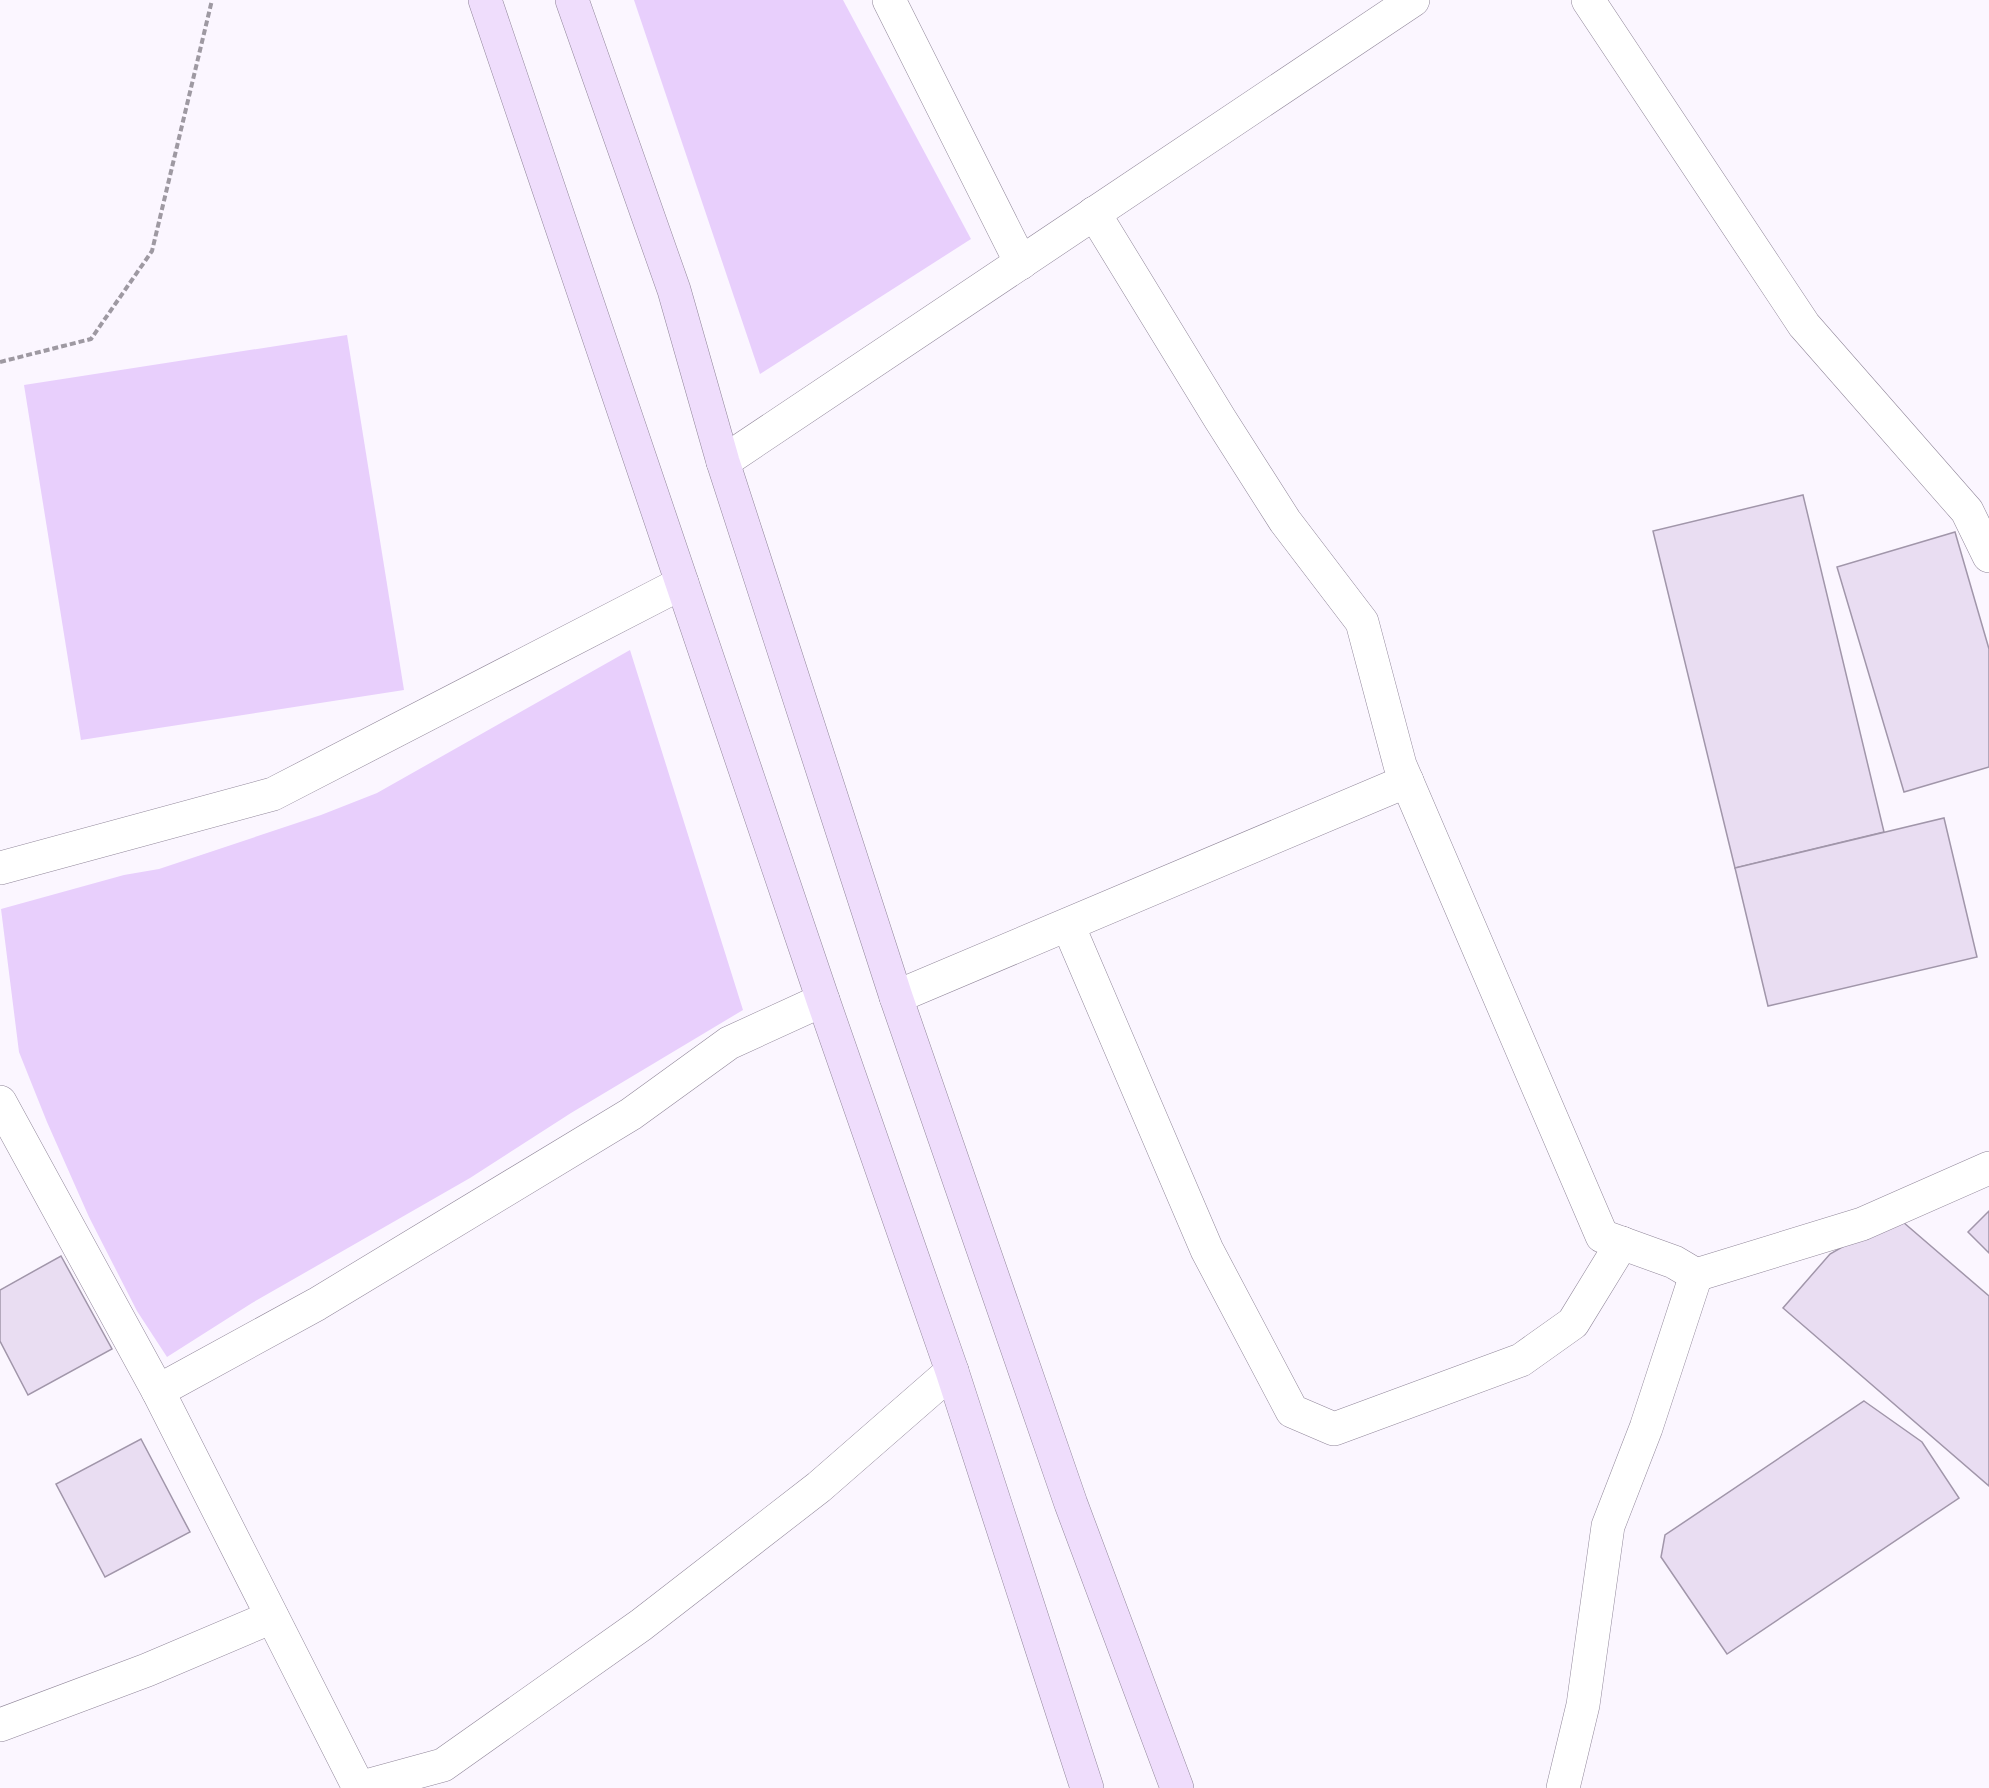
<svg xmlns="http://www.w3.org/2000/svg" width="1989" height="1788" font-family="'Fira Sans Condensed',sans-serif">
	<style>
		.green { fill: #e8cffc }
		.building { fill: #e9ddf2; stroke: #a196aa; stroke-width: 1.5 }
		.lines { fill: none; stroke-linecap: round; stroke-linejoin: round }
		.street-casing { stroke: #91879a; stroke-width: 34 }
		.secondary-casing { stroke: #91879a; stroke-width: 34 }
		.path { stroke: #9e99a2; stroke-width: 4; stroke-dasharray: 6 3; stroke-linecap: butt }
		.street { stroke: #fff; stroke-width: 33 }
		.secondary { stroke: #efddfc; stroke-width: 33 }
	</style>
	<rect width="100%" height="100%" fill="#fbf6ff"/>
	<g class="green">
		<polygon points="634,0 843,0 971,239 760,374"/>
		<polygon points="347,335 404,690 81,740 24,385"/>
		<polygon points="630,650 743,1010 571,1113 470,1178 252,1303 167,1357 137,1311 89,1217 47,1122 19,1052 1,909 124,875 159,869 321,815 377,793"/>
	</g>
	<g class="building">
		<polygon points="1803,495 1884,832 1735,868 1653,531"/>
		<polygon points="1955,532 1989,649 1989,767 1904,792 1837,567"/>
		<polygon points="1944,818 1977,957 1768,1006 1735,868"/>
		<polygon points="1989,1211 1989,1253 1968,1232"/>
		<polygon points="1896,1216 1989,1296 1989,1486 1783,1308 1830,1254"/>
		<polygon points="61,1256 112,1349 28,1395 0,1341 0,1290"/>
		<polygon points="1864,1401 1922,1442 1959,1498 1727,1654 1661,1557 1665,1535"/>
		<polygon points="141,1439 190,1532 105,1577 56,1484"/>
	</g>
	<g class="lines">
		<g class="street-casing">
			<g id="street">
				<polyline points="889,0 1021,263"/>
				<polyline points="1588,0 1804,325 1967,511 1989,556"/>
				<polyline points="1094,213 1220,419 1285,521 1362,622 1400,765 1602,1236 1674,1262 1696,1275 1862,1224 1989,1168"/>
				<polyline points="723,462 1413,0"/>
				<polyline points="0,868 273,794 682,583"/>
				<polyline points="1068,925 1207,1250 1292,1411 1334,1429 1521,1360 1573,1323 1622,1243"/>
				<polyline points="896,997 1407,781"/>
				<polyline points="0,1102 158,1391 359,1788"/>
				<polyline points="158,1391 317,1304 631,1114 729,1043 823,1000"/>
				<polyline points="0,1725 147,1670 272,1617"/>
				<polyline points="359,1788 443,1765 641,1625 819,1487 952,1371"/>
				<polyline points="1563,1788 1583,1705 1608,1526 1646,1428 1696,1275"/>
			</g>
		</g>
		<g class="secondary-casing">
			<g id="secondary">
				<polyline points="485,0 823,1000 952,1371 1087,1788"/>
				<polyline points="572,0 674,290 723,462 896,997 1071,1504 1177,1788"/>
			</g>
		</g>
		<polyline class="path" points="0,362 91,339 152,251 212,0"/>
		<use href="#street" class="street"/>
		<use href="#secondary" class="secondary"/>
	</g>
</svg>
